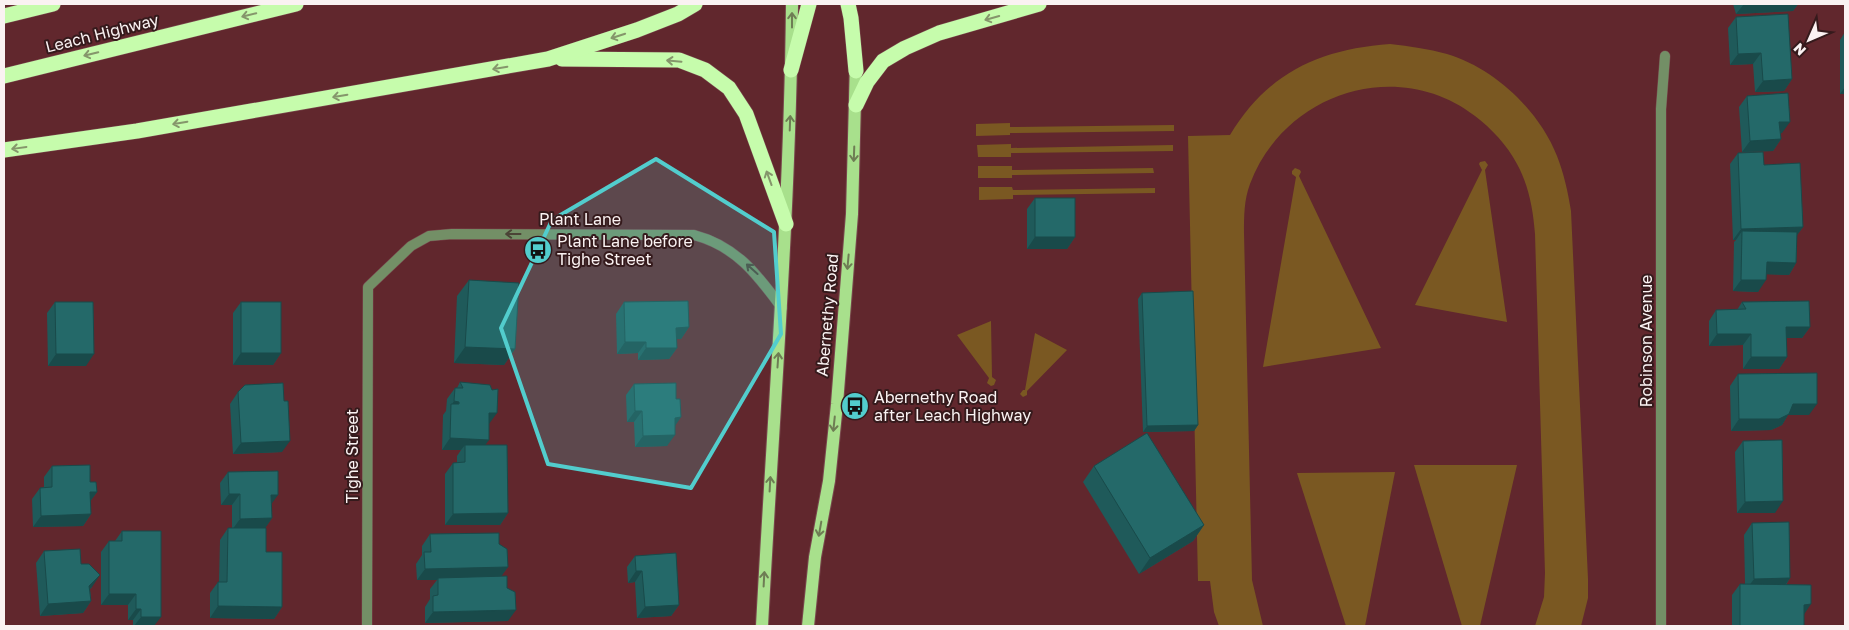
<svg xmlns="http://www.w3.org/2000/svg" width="1849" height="630" font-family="'Golos Text',sans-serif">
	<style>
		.pitch { fill: #7a5822 }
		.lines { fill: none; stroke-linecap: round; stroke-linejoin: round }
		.street-casing { stroke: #79474d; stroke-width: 11 }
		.primary-casing { stroke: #79474d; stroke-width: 14 }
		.highway-casing { stroke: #79474d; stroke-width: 16 }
		.street { stroke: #738f66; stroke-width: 10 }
		.primary { stroke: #a8e08c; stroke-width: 12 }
		.highway { stroke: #c6fcac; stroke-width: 15 }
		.wall { fill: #1f5a5a }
		.shaded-wall { fill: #194a4a }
		.building { fill: #246969; stroke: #194a4a }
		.oneway { stroke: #85966b }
		.oneway2 { stroke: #6e7d54 }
		.oneway3 { stroke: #4b4336 }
		.marked { fill: #52cdcd; fill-opacity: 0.2; stroke: #52cdcd; stroke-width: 4; stroke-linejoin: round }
		.labels { text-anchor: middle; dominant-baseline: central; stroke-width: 4; stroke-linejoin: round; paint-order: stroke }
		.street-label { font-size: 16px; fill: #faf2f2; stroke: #351a1c }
		.poi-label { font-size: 16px; fill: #faf2f2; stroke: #351a1c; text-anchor: start }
	</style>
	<rect width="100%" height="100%" fill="#61272d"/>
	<g class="pitch">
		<path d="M1390 44C1410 46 1428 49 1447 54 1494 68 1539 110 1557 156 1564 174 1568 192 1571 211L1588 579V598L1581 626H1535L1544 597 1545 573 1535 234C1533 209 1529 186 1517 164 1507 145 1492 129 1475 116 1397 56 1284 93 1250 184 1244 200 1244 216 1244 233L1252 580 1263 626H1219L1214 612 1210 581H1198L1188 136 1230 135C1267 73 1320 49 1390 44Z"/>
		<polygon points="1010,123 1010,127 1174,125 1174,131 1010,133 1010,135 976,136 976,124"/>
		<polygon points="1011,144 1011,148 1173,145 1173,151 1011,153 1011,157 978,157 977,145"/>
		<polygon points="1485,161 1488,165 1485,170 1507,322 1415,305 1482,170 1479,164 1480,162"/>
		<polygon points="978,166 1012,166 1012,170 1153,168 1154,173 1012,175 1012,178 978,178"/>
		<polygon points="1295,168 1300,170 1301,172 1299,176 1381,348 1263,367 1296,177 1292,174 1292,171"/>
		<polygon points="979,187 1012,187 1013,190 1155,188 1155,193 1013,195 1013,199 979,200"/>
		<polygon points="991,321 992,377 996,380 994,385 991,386 987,383 989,378 957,335"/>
		<polygon points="1035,333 1067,350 1027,391 1027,395 1023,397 1020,394 1023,390 1025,390"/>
		<polygon points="1414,465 1517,465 1480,626 1462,626"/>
		<polygon points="1395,472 1365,626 1346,626 1297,473"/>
	</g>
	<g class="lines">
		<g class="street-casing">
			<g id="street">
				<path d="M367 626 368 287 411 246 429 236 452 234 694 235C736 246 757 274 782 308"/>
				<polyline points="1661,626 1661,109 1665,56"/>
			</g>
		</g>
		<g class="primary-casing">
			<g id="primary">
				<path d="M762 626C773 419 790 212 792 4"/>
				<polyline points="808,626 815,557 829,481 837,404 852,214 856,61"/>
			</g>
		</g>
		<g class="highway-casing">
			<g id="highway">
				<polyline points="848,4 851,18 856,71"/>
				<polyline points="4,16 53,4"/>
				<polyline points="562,59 679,60 705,70 729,88 746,114 786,224"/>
				<polyline points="791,70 809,4"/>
				<polyline points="4,76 296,4"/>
				<polyline points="856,105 867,82 883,61 905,48 939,33 1039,4"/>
				<polyline points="4,150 137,131 548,59 637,30 678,14 695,4"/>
			</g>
		</g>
		<use href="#street" class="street"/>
		<use href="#primary" class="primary"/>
		<use href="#highway" class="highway"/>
	</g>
	<g class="wall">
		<polygon points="1733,4 1798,4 1793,11 1736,14"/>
		<polygon points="1736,17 1792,79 1784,91 1755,92 1753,64 1730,65 1728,28"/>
		<polygon points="1845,32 1845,94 1840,94 1840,40"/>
		<polygon points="1747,96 1782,133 1780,133 1781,139 1773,151 1742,152 1739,107"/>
		<polygon points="1738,153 1764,165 1803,227 1797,235 1796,263 1789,275 1766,274 1758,292 1733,291 1734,242 1736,240 1733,240 1730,164"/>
		<polygon points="1035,198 1075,237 1067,249 1027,249 1027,209"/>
		<polygon points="469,280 515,349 504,365 454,363 457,296"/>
		<polygon points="1142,293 1198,425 1194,431 1143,432 1138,299"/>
		<polygon points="55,302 86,366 48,366 47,313"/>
		<polygon points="241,302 281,353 273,365 233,365 233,313"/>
		<polygon points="624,302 689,327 681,339 676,339 677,348 669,359 638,360 638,353 617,354 616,314"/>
		<polygon points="1742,302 1810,327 1802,338 1786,338 1787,357 1779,369 1743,369 1743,345 1709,346 1709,321 1716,310 1737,310"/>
		<polygon points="1738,374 1809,415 1788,415 1782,425 1771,430 1731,431 1730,386"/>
		<polygon points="460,382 489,424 485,445 508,513 500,525 445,525 445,474 453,463 457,463 457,456 461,450 442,450 443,415 446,411 447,399 455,388 457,388"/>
		<polygon points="634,384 676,399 681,417 675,425 667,446 635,447 634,422 627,422 626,395"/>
		<polygon points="238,392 282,452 233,454 230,404"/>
		<polygon points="1743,441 1775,513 1737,513 1735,452"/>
		<polygon points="52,466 90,482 97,492 91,500 91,514 83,526 33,527 32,499 40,488 44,487 44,477"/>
		<polygon points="1094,466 1204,525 1193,541 1139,574 1083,482"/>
		<polygon points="228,472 271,505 272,518 265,528 266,552 282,607 274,619 210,618 210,593 218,582 219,582 220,540 228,528 232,528 232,505 221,505 220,483"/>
		<polygon points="1752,523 1790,578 1786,585 1804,615 1804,626 1732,626 1732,595 1740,584 1745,584 1744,535"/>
		<polygon points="122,531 154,626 133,626 133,620 128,620 128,605 101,605 101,552 109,541 115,541"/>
		<polygon points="430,534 499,544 508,567 501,576 508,621 425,623 425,607 430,599 430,589 437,580 417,580 416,564 422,555 422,546"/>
		<polygon points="44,551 81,564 92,587 90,589 91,601 83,613 40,616 36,563"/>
		<polygon points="635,556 679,605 671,616 637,618 635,582 628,583 627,567"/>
	</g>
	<g class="shaded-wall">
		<polygon points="1744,4 1798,4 1793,11 1736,14"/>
		<polygon points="1761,53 1753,64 1730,65 1738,54"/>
		<polygon points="1792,79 1784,91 1755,92 1763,81"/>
		<polygon points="1845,87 1845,94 1840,94"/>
		<polygon points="1779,122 1790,122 1782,133 1772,134"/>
		<polygon points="1781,139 1773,151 1742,152 1750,141"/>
		<polygon points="1803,227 1795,238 1742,231 1736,240 1733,240 1741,229"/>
		<polygon points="1035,237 1075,237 1067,249 1027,249"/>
		<polygon points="1767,262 1796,263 1789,275 1759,274"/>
		<polygon points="1741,280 1766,280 1758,292 1733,291"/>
		<polygon points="689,327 681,339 668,339 676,328"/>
		<polygon points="1786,327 1810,327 1802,338 1778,338"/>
		<polygon points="1717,334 1751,334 1743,345 1709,346"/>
		<polygon points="625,342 646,342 638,353 617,354"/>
		<polygon points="465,347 515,349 504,365 454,363"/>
		<polygon points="646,348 677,348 669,359 638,360"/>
		<polygon points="241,353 281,353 273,365 233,365"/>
		<polygon points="56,354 94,354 86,366 48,366"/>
		<polygon points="1751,357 1787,357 1779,369 1743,369"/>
		<polygon points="454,401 459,402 451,413 451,406"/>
		<polygon points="1793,404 1817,404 1809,415 1788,415 1782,425 1771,430 1731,431 1739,419"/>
		<polygon points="635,411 642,411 634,422 627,422"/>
		<polygon points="489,413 497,413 489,424"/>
		<polygon points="681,417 673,429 675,418"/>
		<polygon points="1198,425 1194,431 1143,432 1147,426"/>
		<polygon points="675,435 667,446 635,447 643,436"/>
		<polygon points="450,438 489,440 481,451 465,445 461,450 442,450"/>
		<polygon points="290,441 282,452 233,454 241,443"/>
		<polygon points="90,492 97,492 89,503"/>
		<polygon points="229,494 240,494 232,505 221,505"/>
		<polygon points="271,495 278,495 270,506"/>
		<polygon points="1783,501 1775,513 1737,513 1745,502"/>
		<polygon points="508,513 500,525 445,525 453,514"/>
		<polygon points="91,514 83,526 33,527 41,516"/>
		<polygon points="272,518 264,530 232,530 240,519"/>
		<polygon points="1204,525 1193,541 1139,574 1150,558"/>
		<polygon points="508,567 500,578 438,578 437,580 417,580 425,569"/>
		<polygon points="636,571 642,571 635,582 628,583"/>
		<polygon points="100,575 92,587 82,597 89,586"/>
		<polygon points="1790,578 1782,590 1746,590 1754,579"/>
		<polygon points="109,594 136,594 128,605 101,605"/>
		<polygon points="91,601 83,613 40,616 48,604"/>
		<polygon points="1811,604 1803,616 1804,605"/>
		<polygon points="679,605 671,616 637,618 645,607"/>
		<polygon points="218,606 282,607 274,619 210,618"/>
		<polygon points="136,609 141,609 133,620 128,620"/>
		<polygon points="516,610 508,621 425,623 433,612"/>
		<polygon points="141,617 161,617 154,626 134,626"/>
	</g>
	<g class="building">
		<polygon points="1788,14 1792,79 1763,81 1761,53 1738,54 1736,17"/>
		<polygon points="1788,93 1790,122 1779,122 1781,139 1750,141 1747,96"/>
		<polygon points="1763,152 1764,165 1800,163 1803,227 1741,229 1738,153"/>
		<rect x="1035" y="198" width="40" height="39"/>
		<polygon points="1742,231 1797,232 1796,263 1767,262 1766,280 1741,280"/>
		<polygon points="469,280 519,283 515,349 465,347"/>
		<polygon points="1193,291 1198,425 1147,426 1142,293"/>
		<polygon points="688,301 689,327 676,328 677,348 646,348 646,342 625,342 624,302"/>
		<polygon points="1809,301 1810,327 1786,327 1787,357 1751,357 1751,334 1717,334 1716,310 1746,309 1742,302"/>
		<polygon points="55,302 93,302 94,354 56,354"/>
		<rect x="241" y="302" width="40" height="51"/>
		<polygon points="1817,373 1817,404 1793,404 1789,414 1779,419 1739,419 1738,374"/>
		<polygon points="460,382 490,385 492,390 498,389 497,413 489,413 489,440 450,438 451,404 459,404 459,402 454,401 455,388 463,388"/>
		<polygon points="283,383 284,401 288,401 290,441 241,443 238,392 245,385"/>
		<polygon points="676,383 676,399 680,399 681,417 675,418 675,435 643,436 642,411 635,411 634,384"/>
		<polygon points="1147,433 1204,525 1150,558 1094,466"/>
		<polygon points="1782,440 1783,501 1745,502 1743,441"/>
		<polygon points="465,445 507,445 508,513 453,514 453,463 465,462"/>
		<polygon points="90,465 90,482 96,482 97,492 90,492 91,514 41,516 40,488 52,487 52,466"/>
		<polygon points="278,471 278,495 271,495 272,518 240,519 240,494 229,494 228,472"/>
		<polygon points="1789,522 1790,578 1754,579 1752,523"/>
		<polygon points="228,528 266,528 266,552 282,552 282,607 218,606 218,582 227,582"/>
		<polygon points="122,531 161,531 161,617 141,617 141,609 136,609 136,594 109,594 109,541 122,541"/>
		<polygon points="499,533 499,544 507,549 508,567 425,569 424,552 431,552 430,534"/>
		<polygon points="80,549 81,564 89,564 100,575 89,586 91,601 48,604 44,551"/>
		<polygon points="676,553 679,605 645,607 642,571 636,571 635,556"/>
		<polygon points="507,576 507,588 515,592 516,610 433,612 433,596 438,595 438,578"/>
		<polygon points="1740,584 1811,585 1811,604 1804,605 1804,626 1740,626"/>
	</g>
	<defs><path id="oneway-shaft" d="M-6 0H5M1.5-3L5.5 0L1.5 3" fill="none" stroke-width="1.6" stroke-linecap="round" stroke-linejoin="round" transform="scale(1.25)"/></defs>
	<g class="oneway">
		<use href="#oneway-shaft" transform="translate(249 15) rotate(166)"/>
		<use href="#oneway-shaft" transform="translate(992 18) rotate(164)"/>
		<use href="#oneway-shaft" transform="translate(618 36) rotate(162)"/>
		<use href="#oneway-shaft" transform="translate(91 54) rotate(166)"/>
		<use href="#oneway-shaft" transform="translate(674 61) rotate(-175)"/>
		<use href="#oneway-shaft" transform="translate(500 68) rotate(170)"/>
		<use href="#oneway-shaft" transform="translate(340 96) rotate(170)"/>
		<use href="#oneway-shaft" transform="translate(180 123) rotate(170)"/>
		<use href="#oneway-shaft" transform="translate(19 148) rotate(172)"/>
		<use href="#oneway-shaft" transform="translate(769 178) rotate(-110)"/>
	</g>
	<g class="oneway2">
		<use href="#oneway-shaft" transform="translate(792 20) rotate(-90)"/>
		<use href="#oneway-shaft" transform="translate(790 123) rotate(-88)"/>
		<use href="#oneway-shaft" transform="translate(854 154) rotate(92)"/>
		<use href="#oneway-shaft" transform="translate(848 262) rotate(95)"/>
		<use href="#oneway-shaft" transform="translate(778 360) rotate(-86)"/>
		<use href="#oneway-shaft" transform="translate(834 424) rotate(96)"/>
		<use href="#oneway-shaft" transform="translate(770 484) rotate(-87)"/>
		<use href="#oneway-shaft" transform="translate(820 529) rotate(100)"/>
		<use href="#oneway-shaft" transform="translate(764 579) rotate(-87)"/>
	</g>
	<g class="oneway3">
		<use href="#oneway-shaft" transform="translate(513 234) rotate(-180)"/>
		<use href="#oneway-shaft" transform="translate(752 269) rotate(-138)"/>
	</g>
	<path class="marked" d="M656 159 774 232 781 334 691 488 548 464 501 328 552 220Z"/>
	<defs>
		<g id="bus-disc" transform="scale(1.4375)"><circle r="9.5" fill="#52cdcd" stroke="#351a1c"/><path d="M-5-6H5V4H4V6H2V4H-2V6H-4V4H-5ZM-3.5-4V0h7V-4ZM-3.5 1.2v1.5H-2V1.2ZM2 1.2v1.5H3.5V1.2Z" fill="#111"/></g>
	</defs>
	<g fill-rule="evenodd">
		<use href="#bus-disc" x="538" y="250"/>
		<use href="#bus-disc" x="855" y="406"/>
	</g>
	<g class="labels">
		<g class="street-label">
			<text transform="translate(102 33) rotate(-14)">Leach Highway</text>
			<text x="580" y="219">Plant Lane</text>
			<text transform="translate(827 315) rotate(-85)">Abernethy Road</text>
			<text transform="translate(1646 341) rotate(-90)">Robinson Avenue</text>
			<text transform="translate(352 456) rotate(-90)">Tighe Street</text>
		</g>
		<g class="poi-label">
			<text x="557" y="241">Plant Lane before<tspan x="557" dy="18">Tighe Street</tspan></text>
			<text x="874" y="397">Abernethy Road<tspan x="874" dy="18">after Leach Highway</tspan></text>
		</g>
	</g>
	<rect width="1849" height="630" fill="none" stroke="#faf2f2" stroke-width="10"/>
	<g transform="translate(1809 40) rotate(225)" stroke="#351a1c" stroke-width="4" paint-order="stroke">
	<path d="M0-4L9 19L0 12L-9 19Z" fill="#faf2f2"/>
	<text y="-8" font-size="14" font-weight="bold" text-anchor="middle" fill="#faf2f2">N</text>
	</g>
</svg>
